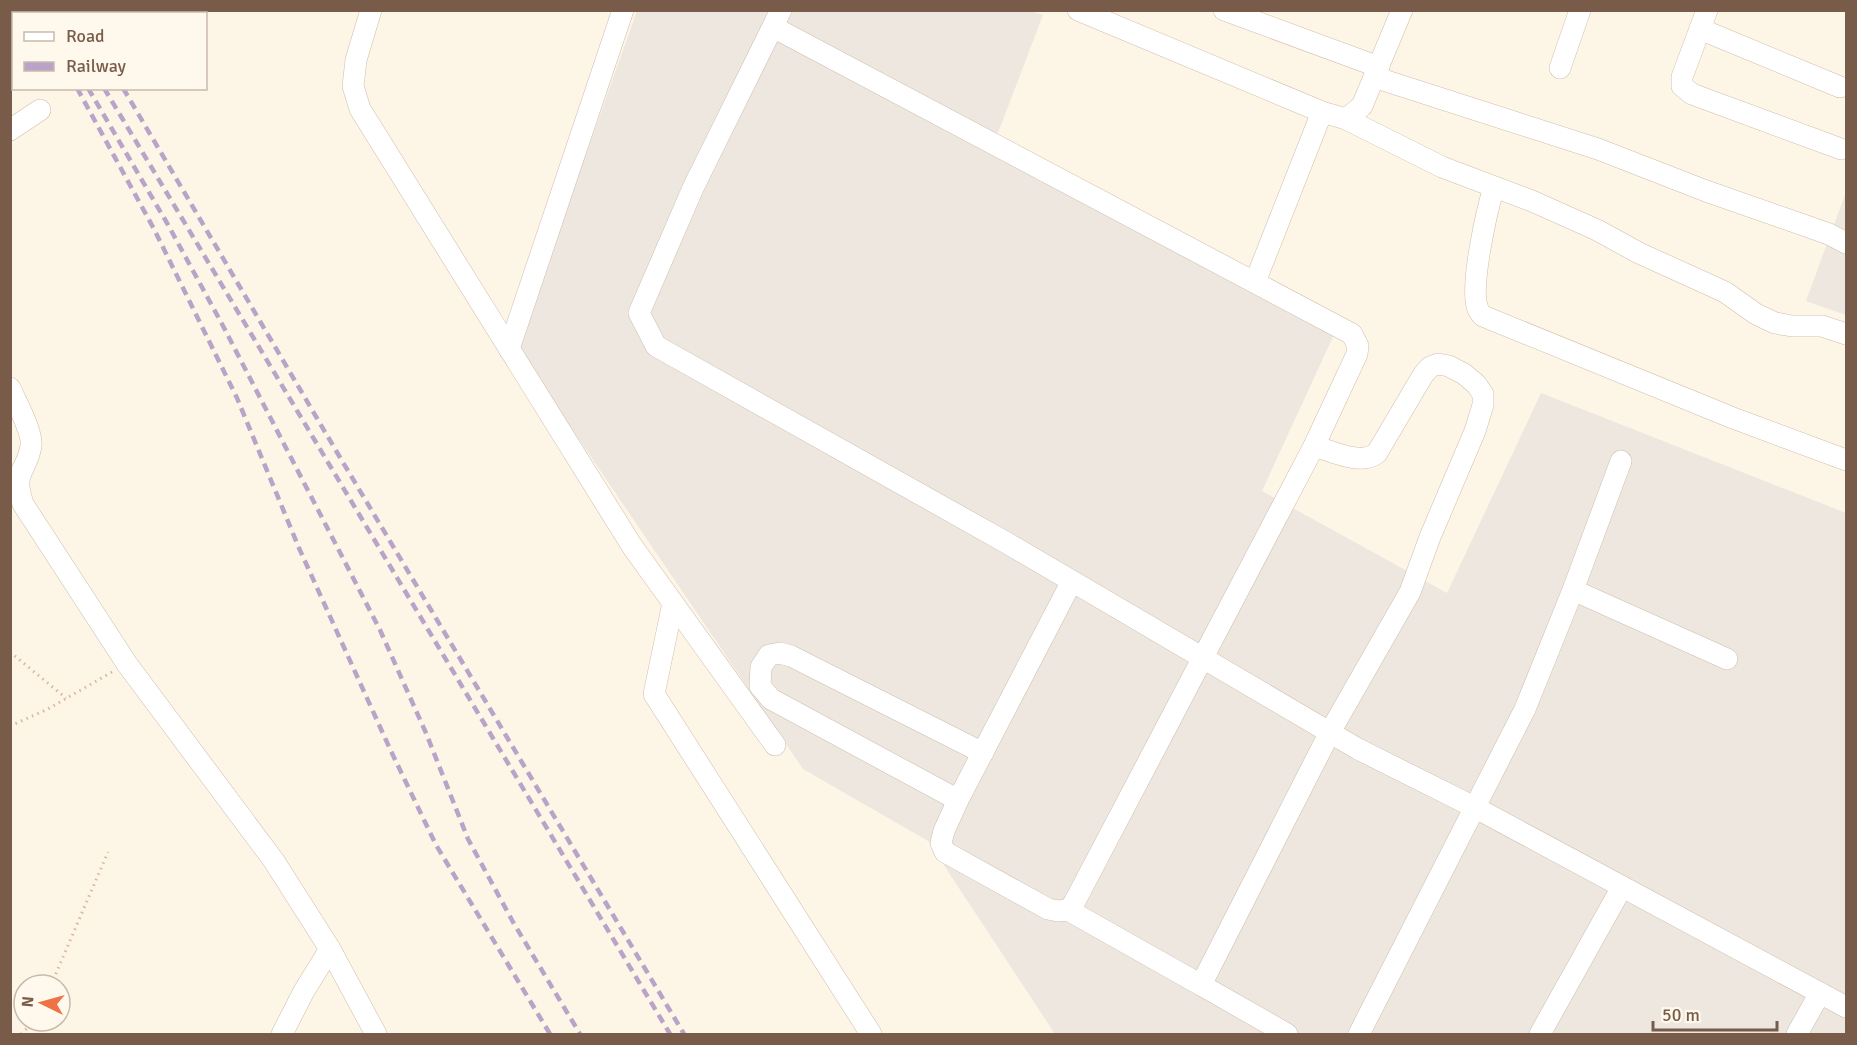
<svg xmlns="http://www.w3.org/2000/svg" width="1857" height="1045" font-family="Signika,sans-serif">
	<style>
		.industrial { fill: #ede7e0 }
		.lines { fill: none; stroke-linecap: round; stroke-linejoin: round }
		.minor-casing { stroke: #d0bdab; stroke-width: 22 }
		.path { stroke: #d9b89f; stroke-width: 3; stroke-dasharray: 1.5 4.5; stroke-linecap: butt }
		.minor { stroke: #fff; stroke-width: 21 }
		.rail { stroke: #b9a3c8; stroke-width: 4.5; stroke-dasharray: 9 6; stroke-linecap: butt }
	</style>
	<rect width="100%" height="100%" fill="#fdf5e6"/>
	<g class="industrial">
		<polygon points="1028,10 1043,15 1001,125 988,153 1337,328 1262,491 1447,593 1541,393 1846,513 1846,1034 1055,1034 928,841 803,769 517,348 637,11"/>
		<polygon points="1846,192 1846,315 1806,301"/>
	</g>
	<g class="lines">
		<g class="minor-casing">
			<g id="minor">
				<polyline points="371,10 356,60 353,86 360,109 632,546 775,745"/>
				<polyline points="781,10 693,188 639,313 656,346 1007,543 1358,749 1476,808 1846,1007"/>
				<polyline points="1078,10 1322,112 1346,119 1442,167 1532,201 1597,230 1639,253 1725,292 1756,314 1775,323 1792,326 1822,326 1846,334"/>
				<polyline points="1224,10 1379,67"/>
				<polyline points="1707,10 1682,77 1682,86 1692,94 1841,149"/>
				<polyline points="773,27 1352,334 1358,346 1357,354 1314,446 1074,903 1068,910 1058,911 1048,909 945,852 941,843 944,831 958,800 1072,581"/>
				<polyline points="1700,29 1840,87"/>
				<polyline points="1560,68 1580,10"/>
				<polyline points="1374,77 1598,149 1706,191 1829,234 1846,243"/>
				<polyline points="1346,119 1362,106 1402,10"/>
				<polyline points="10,130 40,110"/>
				<path d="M1494 187C1487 210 1469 288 1478 309 1479 312 1481 314 1483 316L1733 418 1846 460"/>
				<polyline points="1255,282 1322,112"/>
				<polyline points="509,349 623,10"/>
				<path d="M10 388C16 402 33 432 31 446 26 474 12 470 23 504L127 664 274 861 330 949 376 1034"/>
				<polyline points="1573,590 1727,659"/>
				<polyline points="673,603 654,694 871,1034"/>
				<polyline points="958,800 771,699 760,686 761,667 769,655 780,653 791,656 983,753"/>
				<polyline points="1068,910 1201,985"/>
				<polyline points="282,1034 304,991 330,949"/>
				<path d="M1287 1034 1201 985 1330 732 1410 592 1430 537 1475 431 1483 405V394L1476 384 1464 374 1449 366 1438 364 1430 367 1423 375 1377 453C1361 466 1332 451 1314 446"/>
				<polyline points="1359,1034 1525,709 1573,590 1621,461"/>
				<polyline points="1540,1034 1622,887"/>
				<polyline points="1797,1034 1820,993"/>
			</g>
		</g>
		<g class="path">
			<polyline points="10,652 66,698"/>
			<polyline points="10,726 48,709 112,672"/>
			<polyline points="51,985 108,852"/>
			<polyline points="21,1034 35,1021"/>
		</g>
		<use href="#minor" class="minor"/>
		<g class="rail">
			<polyline points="29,10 31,14"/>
			<polyline points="42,10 44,14"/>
			<polyline points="57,10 59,14"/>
			<polyline points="75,10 77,14"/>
			<polyline points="77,88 154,229 237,398 299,548 390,749 436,845 550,1034"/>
			<polyline points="88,88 167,223 222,324 380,630 426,733 468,839 513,922 580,1034"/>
			<polyline points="104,88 670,1034"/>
			<polyline points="123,88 338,454 684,1034"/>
		</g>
	</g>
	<rect width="1857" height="1045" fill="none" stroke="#785c49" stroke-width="24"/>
	<rect x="12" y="12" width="195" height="78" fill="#fff9ed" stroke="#c9baab" stroke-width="1.5"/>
	<rect x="24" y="32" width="30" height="9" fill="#ffffff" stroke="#c9baab" stroke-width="1.5"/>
	<text x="66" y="42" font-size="18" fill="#785c49">Road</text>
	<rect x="24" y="62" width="30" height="9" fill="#b9a3c8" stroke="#c9baab" stroke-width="1.5"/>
	<text x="66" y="72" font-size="18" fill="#785c49">Railway</text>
	<g transform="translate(42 1003) rotate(275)"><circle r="28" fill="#fff9ed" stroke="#c9baab" stroke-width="1.5"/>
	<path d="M0-4.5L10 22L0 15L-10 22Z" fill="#ed7246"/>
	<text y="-9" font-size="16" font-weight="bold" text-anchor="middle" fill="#785c49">N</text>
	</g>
	<path d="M1653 1021v9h124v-9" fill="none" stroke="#785c49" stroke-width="3"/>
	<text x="1662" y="1021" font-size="18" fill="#785c49" stroke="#fff9ed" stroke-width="4.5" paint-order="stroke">50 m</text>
</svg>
